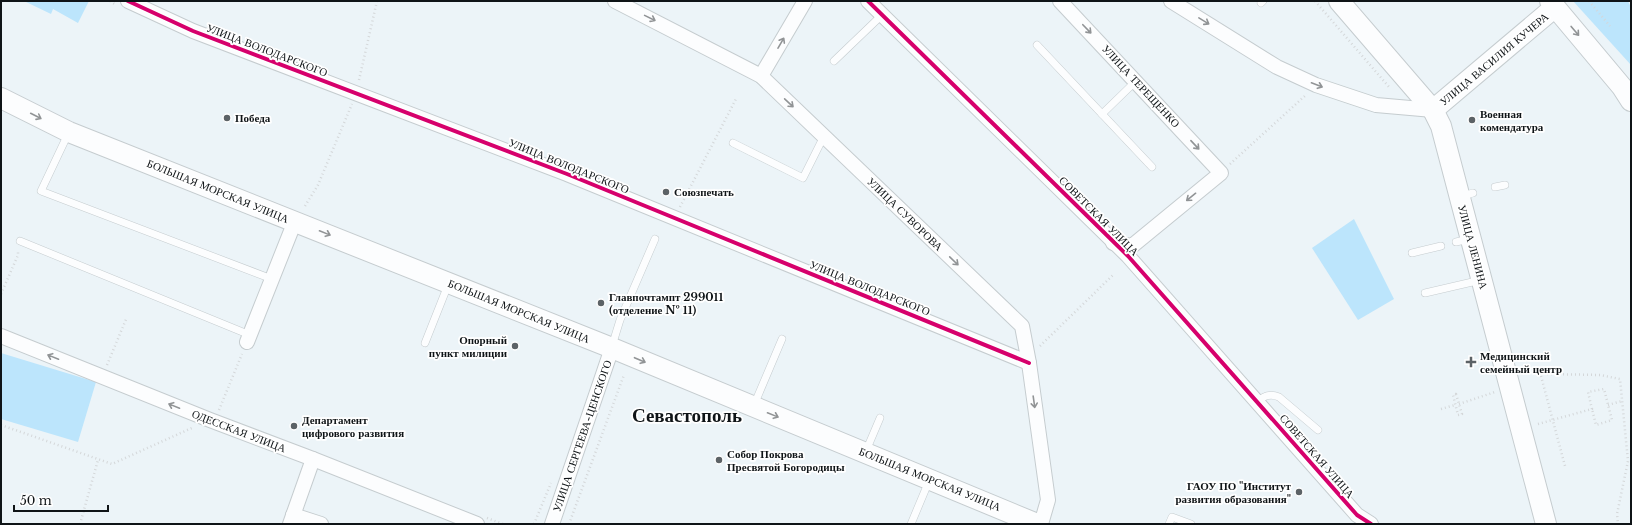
<svg xmlns="http://www.w3.org/2000/svg" width="1632" height="525" font-family="'Libre Baskerville',serif">
	<style>
		.green { fill: #bce5fc }
		.lines { fill: none; stroke-linecap: round; stroke-linejoin: round }
		.lane-casing { stroke: #c5cccf; stroke-width: 8 }
		.street-casing { stroke: #c5cccf; stroke-width: 16 }
		.secondary-casing { stroke: #c5cccf; stroke-width: 22 }
		.path { stroke: #d4d7d9; stroke-width: 2.5; stroke-dasharray: 1 3; stroke-linecap: butt }
		.lane { stroke: #fcfdfe; stroke-width: 7 }
		.street { stroke: #fcfdfe; stroke-width: 14 }
		.secondary { stroke: #fcfdfe; stroke-width: 20 }
		.cycleway-casing { stroke: #fff; stroke-width: 6 }
		.cycleway { stroke: #d6006c; stroke-width: 4 }
		.oneway { stroke: #919496 }
		.poi-dot { fill: #5c6266; stroke: #fff; stroke-width: 1.5 }
		.labels { text-anchor: middle; dominant-baseline: central; stroke-width: 3.5; stroke-linejoin: round; paint-order: stroke }
		.street-label { font-size: 11px; fill: #0f1417; stroke: #fff }
		.poi-label { font-size: 11px; font-weight: bold; fill: #0f1417; stroke: #fff; text-anchor: start }
		.town-label { font-size: 19px; font-weight: bold; fill: #0f1417; stroke: #fff }
	</style>
	<rect width="100%" height="100%" fill="#ecf4f8"/>
	<g class="green">
		<polygon points="24,1 89,1 78,23 53,9 51,14"/>
		<polygon points="1573,1 1628,1 1631,7 1631,65"/>
		<polygon points="1354,219 1394,299 1358,320 1312,248"/>
		<polygon points="1,353 96,382 78,442 1,419"/>
	</g>
	<g class="lines">
		<g class="lane-casing">
			<g id="lane">
				<polyline points="1261,3 1263,1"/>
				<polyline points="1037,45 1102,114"/>
				<polyline points="834,61 882,15"/>
				<polyline points="1136,81 1102,114 1152,167"/>
				<polyline points="68,134 41,191 272,279"/>
				<polyline points="733,143 803,178 824,136"/>
				<polyline points="1495,187 1505,185"/>
				<polyline points="1462,196 1473,193"/>
				<polyline points="20,241 250,335"/>
				<polyline points="1456,242 1469,239"/>
				<polyline points="1412,253 1441,246"/>
				<polyline points="1425,293 1481,280"/>
				<polyline points="425,343 448,285"/>
				<polyline points="612,346 620,320 655,239"/>
				<path d="M1257 401C1265 396 1270 393 1279 397L1318 430"/>
				<polyline points="754,405 782,339"/>
				<polyline points="866,451 880,418"/>
				<polyline points="911,524 929,481"/>
				<polyline points="1169,524 1172,517 1191,524"/>
			</g>
		</g>
		<g class="street-casing">
			<g id="street">
				<polyline points="128,1 193,31 567,174 1029,363"/>
				<polyline points="615,1 761,76 1022,326 1029,363 1048,500 1041,524"/>
				<polyline points="868,1 1128,256 1357,515 1371,524"/>
				<polyline points="1060,1 1221,173 1132,246 1113,243"/>
				<polyline points="1171,1 1277,67 1316,85 1376,105 1433,110"/>
				<polyline points="761,76 805,1"/>
				<polyline points="1,336 210,420 313,459 477,524"/>
				<polyline points="247,342 295,221"/>
				<polyline points="293,515 321,524"/>
				<polyline points="290,524 313,459"/>
				<polyline points="552,524 612,348"/>
			</g>
		</g>
		<g class="secondary-casing">
			<g id="secondary">
				<polyline points="1339,1 1433,110 1441,126 1546,524"/>
				<polyline points="1550,1 1622,87 1631,101"/>
				<polyline points="1,98 69,132 612,348 1037,524"/>
				<polyline points="1433,110 1555,7"/>
			</g>
		</g>
		<g class="path">
			<polyline points="110,1 116,5"/>
			<polyline points="1315,1 1389,87"/>
			<polyline points="1589,1 1610,26"/>
			<polyline points="359,80 377,1"/>
			<polyline points="1230,164 1307,94"/>
			<polyline points="305,206 318,185 352,104"/>
			<polyline points="680,207 737,97"/>
			<polyline points="1,294 18,255 18,250"/>
			<polyline points="1040,346 1114,274"/>
			<polyline points="107,365 127,317"/>
			<polyline points="1547,374 1600,375 1620,379 1628,461 1617,514 1618,524"/>
			<polyline points="1541,376 1565,466"/>
			<polygon points="1456,394 1462,414 1458,415 1453,395"/>
			<polyline points="1459,404 1495,392"/>
			<polyline points="1608,405 1622,401"/>
			<polyline points="1441,409 1455,405"/>
			<polyline points="219,410 242,354"/>
			<polyline points="1538,424 1592,409 1588,392 1604,389 1612,420 1596,425 1592,409"/>
			<polyline points="1,425 112,464 194,427"/>
			<polyline points="487,518 503,524"/>
			<polyline points="80,524 98,460"/>
			<polyline points="534,524 551,483"/>
			<polyline points="569,524 624,375"/>
		</g>
		<use href="#lane" class="lane"/>
		<use href="#street" class="street"/>
		<use href="#secondary" class="secondary"/>
		<g class="cycleway-casing">
			<g id="cycleway">
				<polyline points="128,1 193,31 567,174 1029,363"/>
				<polyline points="868,1 1128,256 1357,515 1371,524"/>
			</g>
		</g>
		<use href="#cycleway" class="cycleway"/>
	</g>
	<defs><path id="oneway-shaft" d="M-6 0H5M1.5-3L5.5 0L1.5 3" fill="none" stroke-width="1.6" stroke-linecap="round" stroke-linejoin="round"/></defs>
	<g class="oneway">
		<use href="#oneway-shaft" transform="translate(650 18) rotate(26)"/>
		<use href="#oneway-shaft" transform="translate(1204 21) rotate(31)"/>
		<use href="#oneway-shaft" transform="translate(1087 29) rotate(46)"/>
		<use href="#oneway-shaft" transform="translate(1575 31) rotate(50)"/>
		<use href="#oneway-shaft" transform="translate(781 43) rotate(-60)"/>
		<use href="#oneway-shaft" transform="translate(1317 85) rotate(21)"/>
		<use href="#oneway-shaft" transform="translate(789 103) rotate(43)"/>
		<use href="#oneway-shaft" transform="translate(36 116) rotate(27)"/>
		<use href="#oneway-shaft" transform="translate(1195 145) rotate(47)"/>
		<use href="#oneway-shaft" transform="translate(1191 197) rotate(141)"/>
		<use href="#oneway-shaft" transform="translate(325 233) rotate(22)"/>
		<use href="#oneway-shaft" transform="translate(954 261) rotate(44)"/>
		<use href="#oneway-shaft" transform="translate(53 357) rotate(-158)"/>
		<use href="#oneway-shaft" transform="translate(640 360) rotate(23)"/>
		<use href="#oneway-shaft" transform="translate(1034 402) rotate(82)"/>
		<use href="#oneway-shaft" transform="translate(174 406) rotate(-158)"/>
		<use href="#oneway-shaft" transform="translate(773 415) rotate(22)"/>
	</g>
	<g class="poi-dot">
		<circle cx="227" cy="118" r="4"/>
		<circle cx="1472" cy="120" r="4"/>
		<circle cx="666" cy="192" r="4"/>
		<circle cx="601" cy="303" r="4"/>
		<circle cx="515" cy="346" r="4"/>
		<path d="M1469 356h4v4h4v4h-4v4h-4v-4h-4v-4h4z"/>
		<circle cx="294" cy="426" r="4"/>
		<circle cx="719" cy="460" r="4"/>
		<circle cx="1299" cy="492" r="4"/>
	</g>
	<g class="labels">
		<g class="street-label">
			<text transform="translate(267 50) rotate(21)">УЛИЦА ВОЛОДАРСКОГО</text>
			<text transform="translate(1494 59) rotate(-40)">УЛИЦА ВАСИЛИЯ КУЧЕРА</text>
			<text transform="translate(1141 86) rotate(47)">УЛИЦА ТЕРЕЩЕНКО</text>
			<text transform="translate(569 166) rotate(22)">УЛИЦА ВОЛОДАРСКОГО</text>
			<text transform="translate(218 191) rotate(22)">БОЛЬШАЯ МОРСКАЯ УЛИЦА</text>
			<text transform="translate(905 214) rotate(44)">УЛИЦА СУВОРОВА</text>
			<text transform="translate(1099 216) rotate(45)">СОВЕТСКАЯ УЛИЦА</text>
			<text transform="translate(1473 247) rotate(75)">УЛИЦА ЛЕНИНА</text>
			<text transform="translate(870 288) rotate(22)">УЛИЦА ВОЛОДАРСКОГО</text>
			<text transform="translate(519 311) rotate(22)">БОЛЬШАЯ МОРСКАЯ УЛИЦА</text>
			<text transform="translate(239 431) rotate(21)">ОДЕССКАЯ УЛИЦА</text>
			<text transform="translate(582 436) rotate(-71)">УЛИЦА СЕРГЕЕВА-ЦЕНСКОГО</text>
			<text transform="translate(1317 456) rotate(49)">СОВЕТСКАЯ УЛИЦА</text>
			<text transform="translate(930 479) rotate(22)">БОЛЬШАЯ МОРСКАЯ УЛИЦА</text>
		</g>
		<g class="poi-label">
			<text x="1480" y="114">Военная<tspan x="1480" dy="13">комендатура</tspan></text>
			<text x="235" y="118">Победа</text>
			<text x="674" y="192">Союзпечать</text>
			<text x="609" y="297">Главпочтампт 299011<tspan x="609" dy="13">(отделение № 11)</tspan></text>
			<text x="507" y="340" text-anchor="end">Опорный<tspan x="507" dy="13">пункт милиции</tspan></text>
			<text x="1480" y="356">Медицинский<tspan x="1480" dy="13">семейный центр</tspan></text>
			<text x="302" y="420">Департамент<tspan x="302" dy="13">цифрового развития</tspan></text>
			<text x="727" y="454">Собор Покрова<tspan x="727" dy="13">Пресвятой Богородицы</tspan></text>
			<text x="1291" y="486" text-anchor="end">ГАОУ ПО "Институт<tspan x="1291" dy="13">развития образования"</tspan></text>
		</g>
		<g class="town-label">
			<text x="687" y="415">Севастополь</text>
		</g>
	</g>
	<rect width="1632" height="525" fill="none" stroke="#0f1417" stroke-width="4"/>
	<path d="M14 505v6h94v-6" fill="none" stroke="#0f1417" stroke-width="2"/>
	<text x="20" y="505" font-size="12" fill="#0f1417" stroke="#ffffff" stroke-width="3" paint-order="stroke">50 m</text>
</svg>
